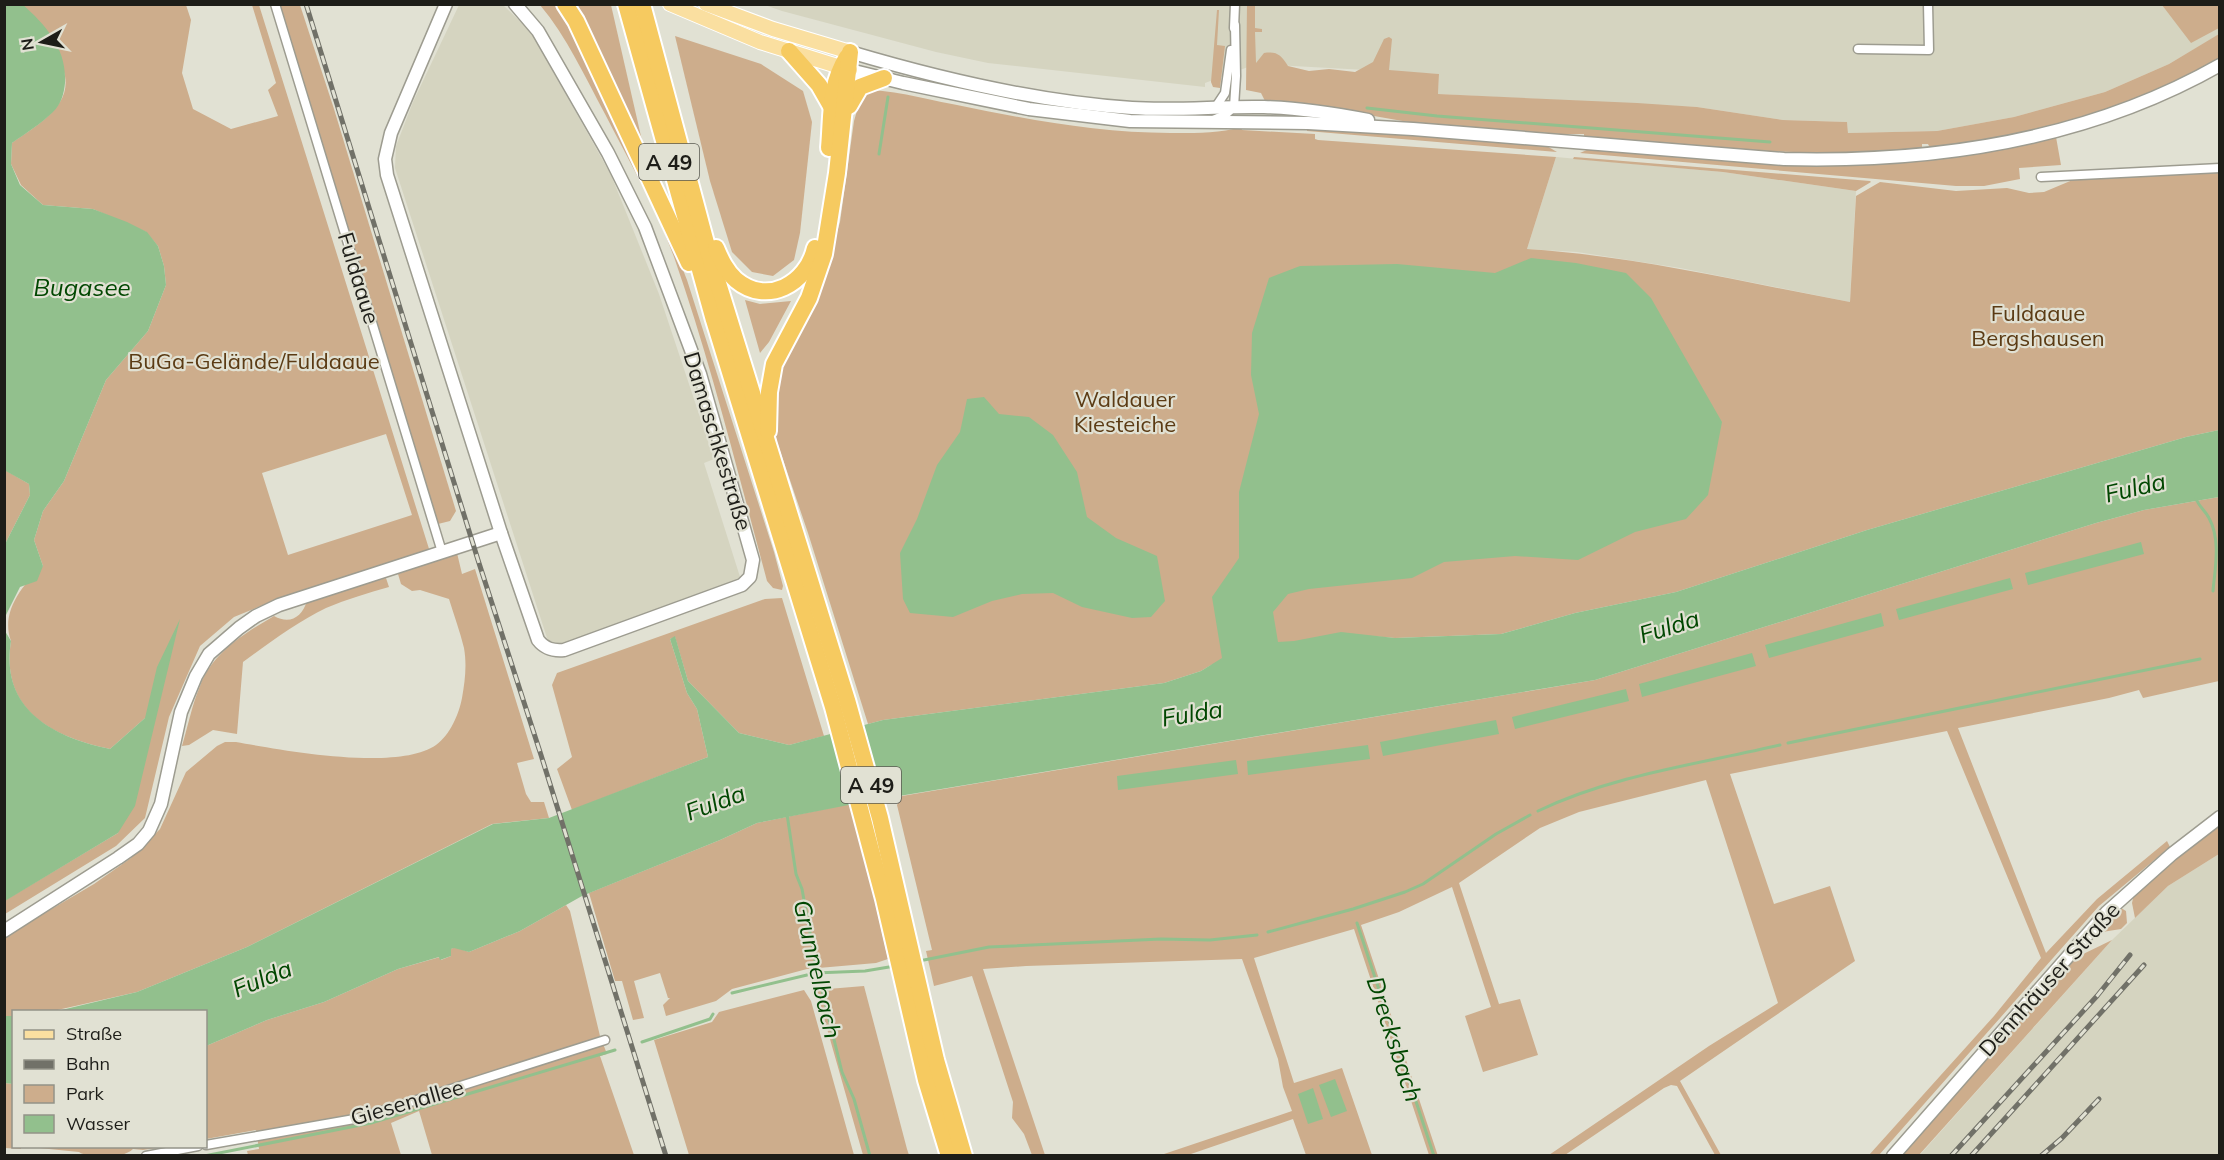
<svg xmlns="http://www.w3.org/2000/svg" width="2224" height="1160" font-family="Mulish,sans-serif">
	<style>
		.built { fill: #d5d4c0 }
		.green { fill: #cdad8c; fill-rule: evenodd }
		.water { fill: #92c08d }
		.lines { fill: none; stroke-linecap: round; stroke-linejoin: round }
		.stream { stroke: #92c08d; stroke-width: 3 }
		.street-casing { stroke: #9d9c90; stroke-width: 11 }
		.secondary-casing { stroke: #9d9c90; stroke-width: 15 }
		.primary-casing { stroke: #fff; stroke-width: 16 }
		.highway-casing { stroke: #fff; stroke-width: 20 }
		.street { stroke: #fff; stroke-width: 8 }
		.secondary { stroke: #fff; stroke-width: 12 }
		.primary { stroke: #fadfa0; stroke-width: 14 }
		.highway { stroke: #f6ca60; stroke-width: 16 }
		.rail-casing { stroke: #717168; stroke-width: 5 }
		.rail { stroke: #e1e1d3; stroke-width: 3; stroke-dasharray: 9; stroke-linecap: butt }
		.labels { text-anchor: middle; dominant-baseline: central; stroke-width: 4.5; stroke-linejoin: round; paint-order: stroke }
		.shield { fill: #e1e1d3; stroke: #585850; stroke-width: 1.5 }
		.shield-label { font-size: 21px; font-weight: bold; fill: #1d1d18 }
		.street-label { font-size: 22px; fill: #1d1d18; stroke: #e1e1d3 }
		.park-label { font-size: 22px; fill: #5b3b14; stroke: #e1e1d3 }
		.water-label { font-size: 24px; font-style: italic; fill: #014701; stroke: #e1e1d3 }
	</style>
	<rect width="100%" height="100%" fill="#e1e1d3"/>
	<g class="built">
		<polygon points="2219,4 2220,34 2169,64 2105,92 2014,117 1937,131 1848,133 1847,122 1783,120 1697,107 1438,94 1439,74 1256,64 1205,83 1205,87 988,63 936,52 782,11 765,5"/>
		<polygon points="459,5 503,5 531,32 611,175 659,294 714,459 704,463 741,580 558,646 548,641 395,168 396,146 413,102"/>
		<polygon points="1556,157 1723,172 1856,191 1850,302 1680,268 1577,252 1527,249"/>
		<polygon points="2219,854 2219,1155 1919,1156 2112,940 2168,886"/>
	</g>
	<g class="green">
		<path d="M22 5H186L191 20 182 73 193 109 231 129 278 116 268 90 276 83 252 5H259L430 552 280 598 234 617 200 646 169 717 145 818 116 846 5 914 4 901 118 833 157 667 145 718 110 749C52 737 0 710 11 641 0 612 23 584 43 566L34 540 43 511 64 481 106 380 148 331 166 285 164 266 158 246 146 232 93 209 43 205 21 185 11 164 12 143C34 127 71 108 65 76 64 68 57 58 53 51 43 30 40 20 22 5ZM386 434 412 515 288 555 262 473Z"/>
		<polygon points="280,5 300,5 334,109 456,511 450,521 438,524"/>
		<path d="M540 5H558L582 49 662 217 687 280 774 552 783 586 782 590 773 588 767 581C738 473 711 363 674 257 656 208 629 161 605 114 585 77 567 37 540 5Z"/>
		<polygon points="574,5 611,5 643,145"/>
		<path d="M1247 5H1262L1255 6V28L1262 29V32H1255L1256 63 1264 53C1277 51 1281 55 1288 66L1309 71 1329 69 1355 72 1373 62 1384 39 1389 37 1392 39 1389 70 1439 74 1438 94 1637 103 1697 107 1783 120 1847 122 1848 133 1937 131 2014 117 2105 92 2169 64 2219 34V59C2154 95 2081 123 2008 136 1982 141 1956 144 1930 148L1928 144H1922V150C1809 159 1697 146 1584 137V134H1560L1414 123 1334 109 1265 101 1261 93 1246 90Z"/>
		<polygon points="2162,5 2219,5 2219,28 2191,43"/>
		<polygon points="1217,10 1219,10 1217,45 1225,46 1220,88 1213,87 1211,82"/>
		<polygon points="675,36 761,64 803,91 812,122 800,233 794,260 773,276 752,272 732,252 710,181"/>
		<path d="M863 90C890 89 930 100 957 105 1030 120 1103 134 1178 133 1199 133 1221 133 1241 127L1242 130 1315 134V139L1318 140 1556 157 1527 249C1636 256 1742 282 1850 302L1856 196 1880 182 1956 191 2007 188 2029 193 2044 192 2075 179 2219 172V430L2186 437 1867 530 1676 592 1575 613 1501 634 1395 638 1370 636 1211 665 1201 671 1164 683 883 720 868 724 808 533 777 442 773 419 777 377 785 350 817 299 840 222 854 121Z"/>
		<polygon points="1307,127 1545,145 1557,152 1307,131"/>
		<path d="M2056 137 2061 165 2019 168 2020 179 1984 186H1956L1580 153 1589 149C1692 157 1796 171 1899 163 1952 159 2004 149 2056 137Z"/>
		<polygon points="1574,157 1870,181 1871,182 1856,191 1723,172 1573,159"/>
		<polygon points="745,300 760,304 791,301 769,342 760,353"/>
		<polygon points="5,470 29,484 30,495 5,544"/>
		<polygon points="2219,497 2219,681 2143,698 2139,690 2109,698 1958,728 2046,953 2097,899 2167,841 2170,847 2099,906 1879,1155 1869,1155 1994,1016 2041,958 1947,731 1730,774 1774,904 1830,886 1855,961 1680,1081 1721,1155 1715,1155 1677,1086 1671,1085 1664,1088 1565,1155 1549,1155 1709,1046 1778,1003 1706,780 1579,812 1540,828 1459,883 1499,1004 1520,999 1538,1055 1483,1072 1465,1016 1491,1007 1452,887 1399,912 1361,925 1438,1156 1429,1155 1354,929 1254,958 1294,1083 1342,1068 1372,1155 1306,1155 1293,1119 1188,1155 1161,1155 1292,1111 1283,1087 1278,1059 1242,959 1026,966 983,969 1045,1155 1032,1155 1024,1134 1012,1118 1013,1102 972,976 934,986 926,951 932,950 897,805 902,796 1595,680 2096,523 2144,510"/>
		<path d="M457 553 462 574 475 569 534 759 517 763 526 794 531 802H544L549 818 492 824 247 947 137 992 53 1011 14 1012 13 1016H5L4 937 94 884 131 858 160 829 186 772 217 746 225 742H236C281 750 398 772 436 745 450 735 459 714 462 698 465 681 467 665 464 648 460 632 454 615 449 599L420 590 412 591 401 584 398 574Z"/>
		<path d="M386 578 389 587C368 593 347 599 326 608 297 622 269 643 243 662L237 734 213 730 189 745 182 746C188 726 192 705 200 686 212 653 245 633 274 616 290 625 302 617 307 601Z"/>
		<polygon points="782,598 824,736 789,745 739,733 688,681 675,637 670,639 687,693 697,709 708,757 572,810 557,769 572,757 552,685 557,673 765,599"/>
		<polygon points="849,804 867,867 888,959 876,963 807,969 732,989 716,1001 666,1016 663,1005 670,998 668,998 660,973 634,981 644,1018 633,1020 622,981 615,981 589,893 720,840 757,823"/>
		<polygon points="2219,824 2219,854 2168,886 2135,918 2132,903 2134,894"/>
		<polygon points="566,905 570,911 600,1036 607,1054 600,1056 634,1155 432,1155 419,1111 391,1123 401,1155 248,1155 247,1151 259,1149 256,1130 206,1139 206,1046 267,1020 324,1002 398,969 440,957 441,960 451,956 451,949 455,947 469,952 520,931"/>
		<polygon points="2121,908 2126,911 2127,923 2121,929 2102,932 2100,927 2117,909"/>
		<polygon points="2112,940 1919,1155 1900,1156 2075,958"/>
		<polygon points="864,986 907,1149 909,1155 863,1155 816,990"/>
		<polygon points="804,990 811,1001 854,1155 689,1155 654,1040 712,1022 719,1012"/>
		<polygon points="5,1083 13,1084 14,1146 21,1147 21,1149 5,1148"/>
		<path d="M29 1147H162L143 1150 133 1149C123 1159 89 1159 79 1152Z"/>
	</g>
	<g class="water">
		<path d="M22 4C46 25 67 49 65 83 64 94 61 104 53 112 41 124 26 133 12 143L11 164 20 185 43 205 93 209 127 222 147 232 158 246 164 266 166 285 148 331 106 380 64 481 43 511 34 540 43 566 37 581 20 587 5 617V544L30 495 29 484 4 470V5Z"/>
		<polygon points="1531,258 1576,263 1626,273 1651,298 1722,422 1708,495 1686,519 1635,532 1578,560 1515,556 1444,562 1412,578 1309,589 1288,594 1273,612 1278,642 1294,641 1341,632 1395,638 1501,634 1575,613 1676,592 1867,530 2186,437 2219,430 2219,497 2144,510 2096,523 1595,680 869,801 757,823 720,840 582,896 520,931 469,952 454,948 451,949 451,956 440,960 439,957 398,969 324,1002 267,1020 206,1046 206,1012 53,1012 137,992 247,947 493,824 549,818 708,757 697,709 687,693 670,639 675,636 688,681 739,733 789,745 883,720 1164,683 1201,671 1222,658 1212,597 1239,558 1239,492 1259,414 1251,375 1252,333 1269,278 1300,266 1397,264 1495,273"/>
		<polygon points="984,397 999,414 1029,417 1053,435 1077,472 1087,517 1116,538 1157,556 1165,601 1151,617 1132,618 1082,607 1053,593 1022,594 992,601 953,617 910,613 903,599 900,553 917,519 937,465 960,432 967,399"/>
		<polygon points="2141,542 2144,554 2028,585 2025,573"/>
		<polygon points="2010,578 2013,589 1899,620 1896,609"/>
		<polygon points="1881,613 1884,626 1769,658 1765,645"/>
		<path d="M180 619 135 806 118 833 5 901V631L11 641C0 709 52 737 110 749L145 718 157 667Z"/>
		<polygon points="1752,653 1756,666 1642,697 1639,684"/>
		<polygon points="1626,689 1629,701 1515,729 1512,717"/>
		<polygon points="1496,720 1499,734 1383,756 1380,742"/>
		<polygon points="1368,745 1370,759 1248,775 1247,761"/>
		<polygon points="1236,760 1238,774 1118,790 1117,776"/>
		<polygon points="4,1016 13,1016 13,1084 5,1083"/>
		<polygon points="1335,1079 1347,1111 1331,1117 1319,1085"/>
		<polygon points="1313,1088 1323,1119 1308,1124 1298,1094"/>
	</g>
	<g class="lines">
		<g class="stream">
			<polyline points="1367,108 1437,116 1770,142"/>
			<polyline points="879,154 888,97"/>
			<path d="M2196 498C2198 506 2205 510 2209 518 2221 540 2215 568 2213 591"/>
			<polyline points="1788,743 2200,659"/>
			<path d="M1538 811C1613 775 1699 764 1780 745"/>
			<polyline points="787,814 796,874 802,889 816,966 842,1072 854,1099 870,1156"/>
			<polyline points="1357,923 1434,1156"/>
			<polyline points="1268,932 1353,909 1405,892 1423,884 1496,834 1530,815"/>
			<polyline points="919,961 989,947 1161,939 1210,940 1257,935"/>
			<polyline points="815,973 865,971 895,966"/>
			<polyline points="732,993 807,975"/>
			<polyline points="642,1042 710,1019 713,1014"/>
			<polyline points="204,1156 371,1123 615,1050"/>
		</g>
		<g class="street-casing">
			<g id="street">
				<polyline points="275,4 442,552"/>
				<polyline points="1234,28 1235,4"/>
				<polyline points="1858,49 1929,50 1928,4"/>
				<polyline points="1215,108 1225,93 1231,50"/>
				<polyline points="1213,120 1225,115 1234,107 1236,76 1235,25"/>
				<polyline points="2041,177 2220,168"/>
				<polyline points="206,1145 360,1118 605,1040"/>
				<polyline points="146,1156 198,1146"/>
			</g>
		</g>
		<g class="secondary-casing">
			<g id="secondary">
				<path d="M446 4 391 133 385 159 387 175 501 533 538 640C545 649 553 651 564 650L742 585 750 577 753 560 700 374 645 227 608 153 538 31 515 4"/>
				<path d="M850 52C941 79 1037 102 1132 108 1176 111 1220 106 1264 107 1299 108 1333 113 1368 120"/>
				<path d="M850 70 903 83 1029 109 1130 121 1308 123 1413 129 1784 159C1934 163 2088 140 2220 65"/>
				<polyline points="4,931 118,858 138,844 149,831 161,804 181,712 196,676 209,654 239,628 256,616 279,605 501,533"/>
				<polyline points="1893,1156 2107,912 2172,854 2220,817"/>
			</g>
		</g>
		<g class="primary-casing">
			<g id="primary">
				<polyline points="670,4 760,42 850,70"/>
				<polyline points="706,4 773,29 850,52"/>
			</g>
		</g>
		<g class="highway-casing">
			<g id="highway">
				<polyline points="565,4 576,21 689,263"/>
				<polyline points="626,4 714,320 833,707 884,899 926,1080 949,1156"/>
				<polyline points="642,4 709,254 847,700 880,818 936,1060 964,1156"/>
				<polyline points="789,51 819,85 831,106"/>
				<polyline points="849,106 860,87 884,78"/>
				<path d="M829 148C832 115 829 86 847 57"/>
				<path d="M716 248C721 260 726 271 736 280 767 306 807 284 815 248"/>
				<polyline points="768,431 769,392 774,364 809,298 824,254 837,173 850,52"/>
			</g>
		</g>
		<use href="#street" class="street"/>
		<use href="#secondary" class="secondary"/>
		<use href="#primary" class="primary"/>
		<use href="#highway" class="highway"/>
		<g class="rail-casing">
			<g id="rail">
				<polyline points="306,4 478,560 541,755 666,1156"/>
				<polyline points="1951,1156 2097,996 2130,955"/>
				<polyline points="1971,1156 2144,965"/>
				<polyline points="2041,1156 2062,1138 2099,1099"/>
			</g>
		</g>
		<use href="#rail" class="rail"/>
	</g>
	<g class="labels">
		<g class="shield">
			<rect x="639" y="144" width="60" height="36" rx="4.5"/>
			<rect x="841" y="767" width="60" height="36" rx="4.5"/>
		</g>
		<g class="shield-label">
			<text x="669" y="162">A 49</text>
			<text x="871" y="785">A 49</text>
		</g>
		<g class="street-label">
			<text transform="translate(359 278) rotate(73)">Fuldaaue</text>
			<text transform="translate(718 441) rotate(73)">Damaschkestraße</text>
			<text transform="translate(2049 979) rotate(-48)">Dennhäuser Straße</text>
			<text transform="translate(407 1102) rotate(-16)">Giesenallee</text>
		</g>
		<g class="park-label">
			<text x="2038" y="313">Fuldaaue<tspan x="2038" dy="25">Bergshausen</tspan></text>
			<text x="254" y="361">BuGa-Gelände/Fuldaaue</text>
			<text x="1125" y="399">Waldauer<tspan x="1125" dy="25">Kiesteiche</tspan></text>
		</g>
		<g class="water-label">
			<text x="82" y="287">Bugasee</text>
			<text transform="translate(2135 487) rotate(-13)">Fulda</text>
			<text transform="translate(1669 626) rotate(-17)">Fulda</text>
			<text transform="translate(1192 713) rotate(-9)">Fulda</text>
			<text transform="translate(715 802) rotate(-20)">Fulda</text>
			<text transform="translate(818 969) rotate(77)">Grunnelbach</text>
			<text transform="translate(262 978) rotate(-22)">Fulda</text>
			<text transform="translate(1395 1039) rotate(72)">Drecksbach</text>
		</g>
	</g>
	<rect width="2224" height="1160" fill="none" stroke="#1d1d18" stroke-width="12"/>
	<rect x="12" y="1010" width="195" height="138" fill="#e1e1d3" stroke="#939388" stroke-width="1.5"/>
	<rect x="24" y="1030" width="30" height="9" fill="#fadfa0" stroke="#939388" stroke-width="1.5"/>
	<text x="66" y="1040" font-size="18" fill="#1d1d18">Straße</text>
	<rect x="24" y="1060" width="30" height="9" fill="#717168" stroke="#939388" stroke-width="1.5"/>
	<text x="66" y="1070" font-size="18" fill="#1d1d18">Bahn</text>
	<rect x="24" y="1085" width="30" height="18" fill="#cdad8c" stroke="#939388" stroke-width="1.5"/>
	<text x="66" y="1100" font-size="18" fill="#1d1d18">Park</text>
	<rect x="24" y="1115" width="30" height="18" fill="#92c08d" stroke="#939388" stroke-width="1.5"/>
	<text x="66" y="1130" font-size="18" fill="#1d1d18">Wasser</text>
	<g transform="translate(42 42) rotate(261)" stroke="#e1e1d3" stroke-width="4.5" paint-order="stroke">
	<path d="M0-4.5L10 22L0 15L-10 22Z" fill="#1d1d18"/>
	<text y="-9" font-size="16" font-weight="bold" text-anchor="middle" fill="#1d1d18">N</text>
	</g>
</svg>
